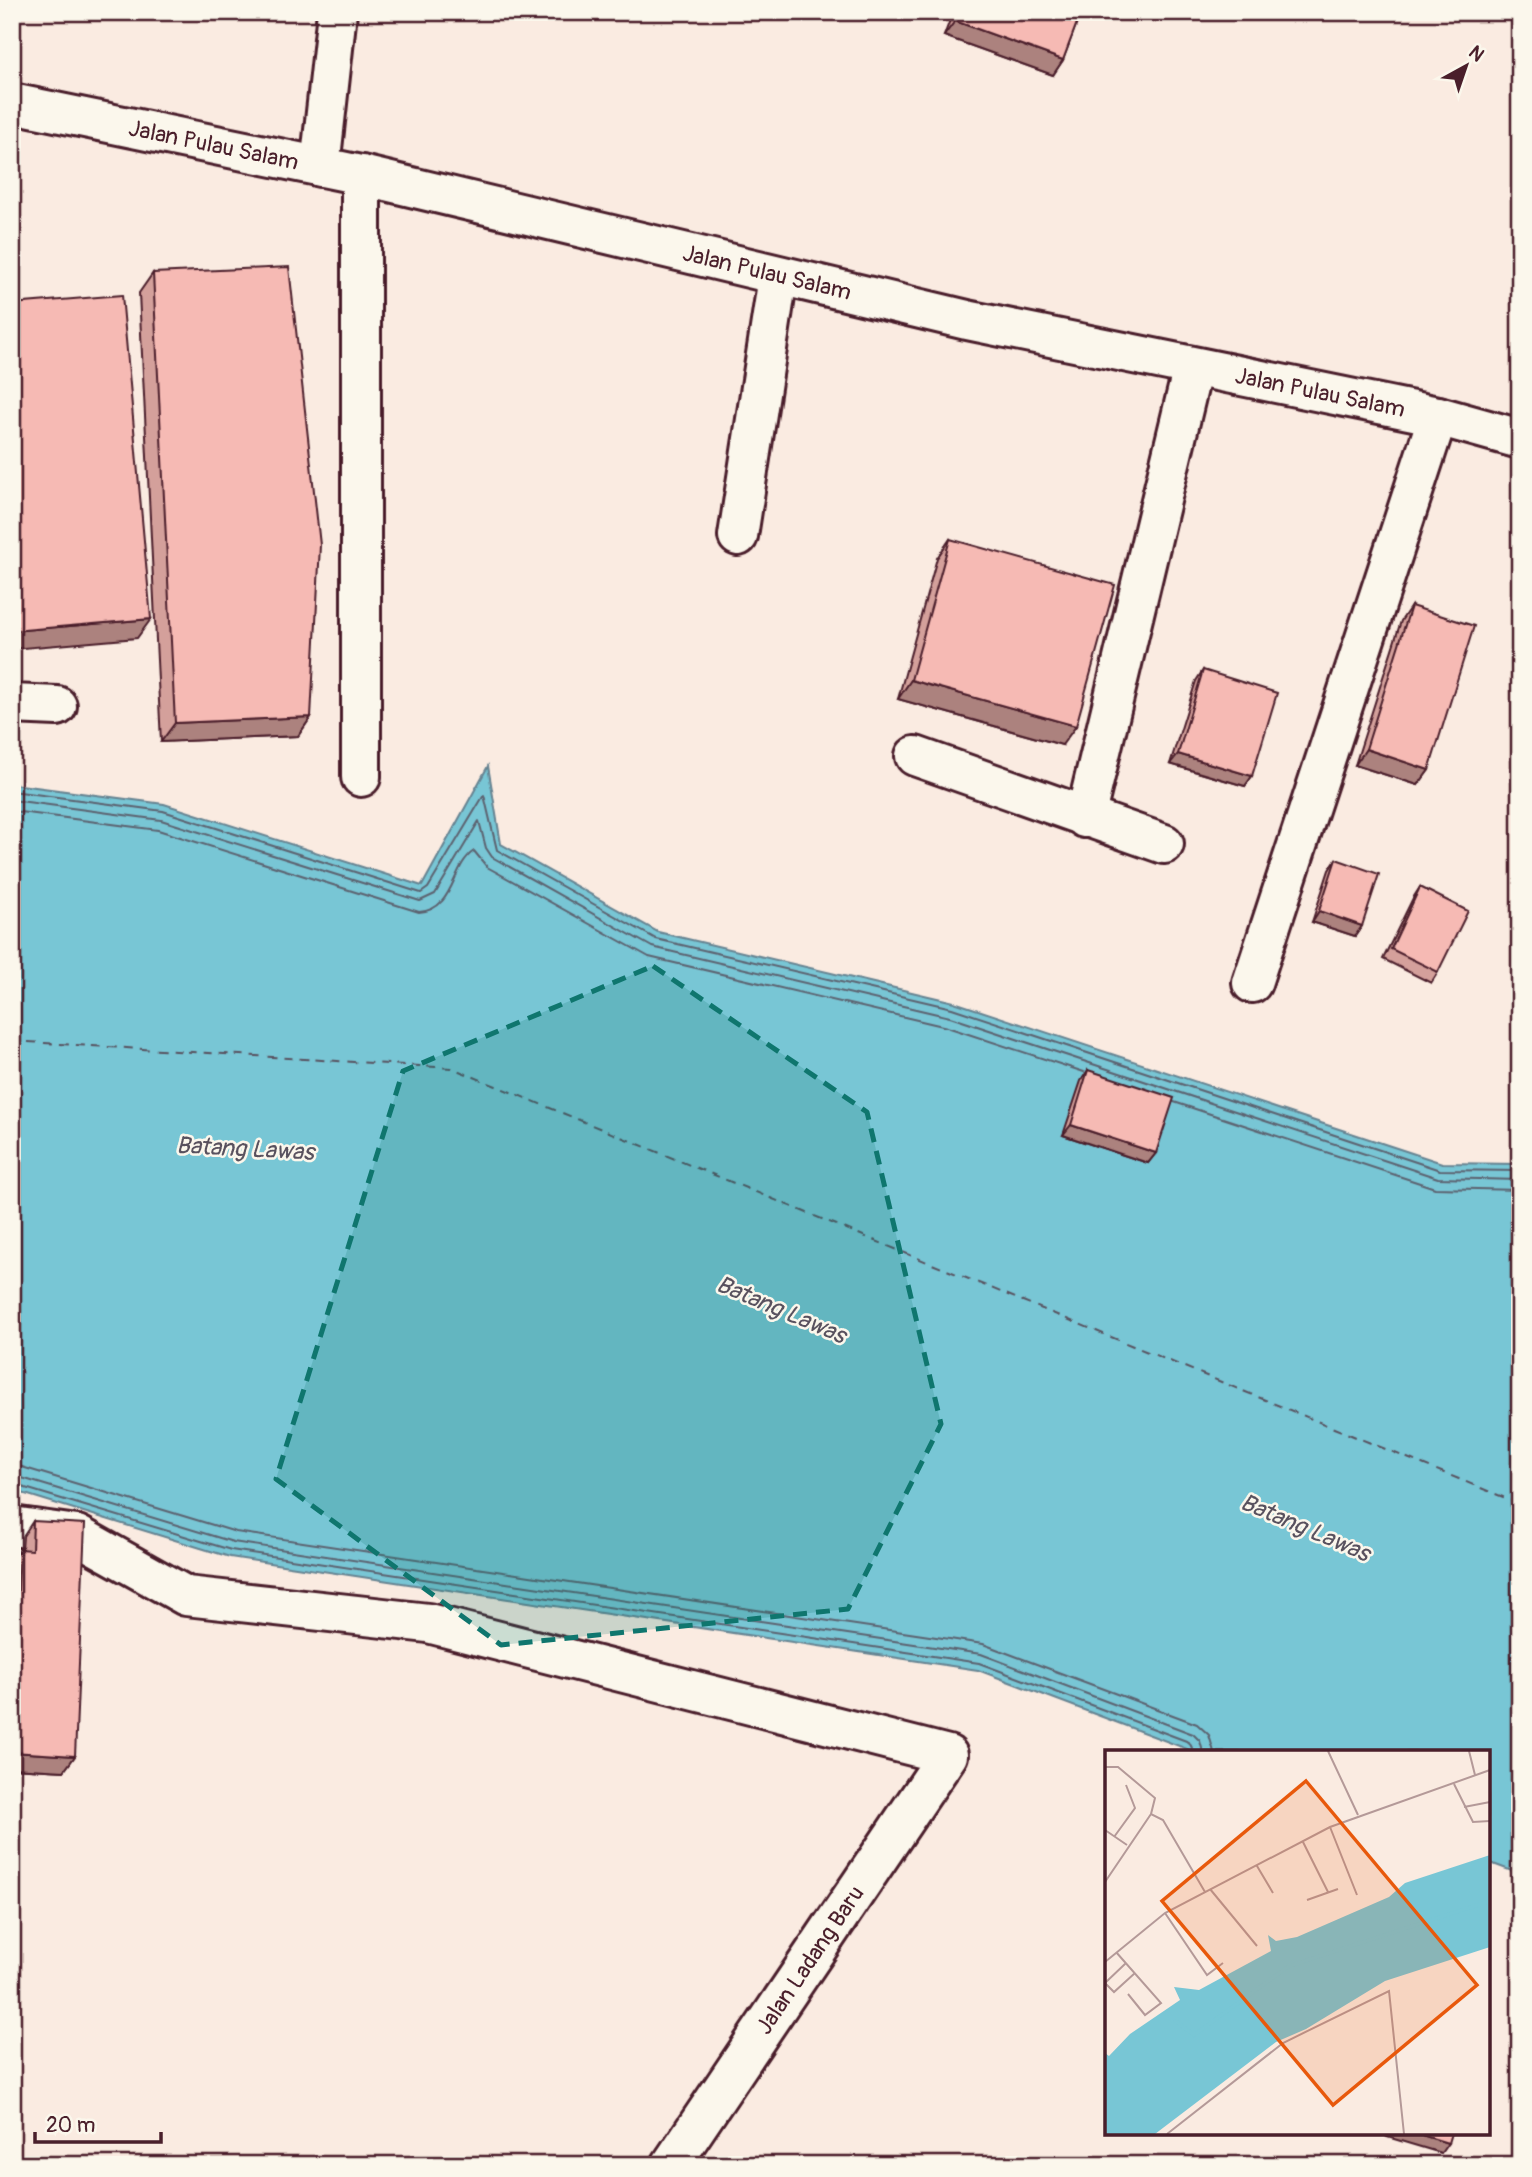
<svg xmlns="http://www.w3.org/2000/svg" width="1532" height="2177" font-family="Pangolin,sans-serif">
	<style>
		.water { fill: #78c6d5; stroke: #668391; stroke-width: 2 }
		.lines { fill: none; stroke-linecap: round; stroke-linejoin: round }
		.shore { stroke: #5c626f; stroke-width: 2 }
		.ferry { stroke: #58515e; stroke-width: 2; stroke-dasharray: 9 7; stroke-linecap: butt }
		.minor-casing { stroke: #4a1f2b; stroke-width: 44 }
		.minor { stroke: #fbf7ec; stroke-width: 38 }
		.wall { fill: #d4a09b; stroke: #4a1f2b; stroke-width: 2 }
		.shaded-wall { fill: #ac827e; stroke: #4a1f2b; stroke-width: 2 }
		.building { fill: #f6bab4; stroke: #4a1f2b; stroke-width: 2 }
		.marked { fill: #0f766e; fill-opacity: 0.2; stroke: #0f766e; stroke-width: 5; stroke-dasharray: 14 9; stroke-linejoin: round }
		.labels { text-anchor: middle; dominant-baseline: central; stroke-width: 5; stroke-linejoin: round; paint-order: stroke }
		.street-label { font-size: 23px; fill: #4a1f2b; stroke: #fbf7ec }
		.water-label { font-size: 24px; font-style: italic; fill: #58515e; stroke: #fbf7ec }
		.inset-river { fill: none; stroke: #78c6d5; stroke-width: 3.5 }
		.inset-road { fill: none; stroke: #b49998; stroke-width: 2 }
		.view { fill: #e8590c; fill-opacity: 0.15; stroke: #e8590c; stroke-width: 3.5 }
		.inset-edge { fill: none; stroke: #4a1f2b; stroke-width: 3.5 }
	</style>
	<rect width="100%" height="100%" fill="#faebe1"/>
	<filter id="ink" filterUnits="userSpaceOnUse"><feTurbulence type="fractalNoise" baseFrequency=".0143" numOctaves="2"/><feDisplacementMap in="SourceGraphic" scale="14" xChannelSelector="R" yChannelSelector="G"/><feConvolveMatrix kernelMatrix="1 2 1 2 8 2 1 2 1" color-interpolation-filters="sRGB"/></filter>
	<g filter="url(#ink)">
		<polygon class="water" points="488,766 501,844 658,932 954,1002 1442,1163 1520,1164 1520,1874 1488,1862 1488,1752 1195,1752 978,1670 230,1557 12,1490 12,784 164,804 422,886"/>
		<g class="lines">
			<g class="shore">
				<polyline points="12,791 163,811 421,893 428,888 484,795 497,850 656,939 952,1008 1440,1170 1520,1171"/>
				<polyline points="12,800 161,820 420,901 435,894 479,821 486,848 492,857 652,947 950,1017 1438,1178 1520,1180"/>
				<path d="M12 811 158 830 419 912C455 910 451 866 474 851L487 867 649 957 947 1027 1084 1072"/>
				<polyline points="1174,1102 1435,1188 1520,1190"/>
				<polyline points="12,1464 236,1532 983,1644 1197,1724 1209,1735 1214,1752"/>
				<polyline points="12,1475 233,1542 981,1654 1193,1734 1200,1741 1203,1752"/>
				<polyline points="12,1484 231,1550 979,1663 1189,1742 1194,1752"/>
			</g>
			<polyline class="ferry" points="12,1041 452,1068 1520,1504"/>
			<g class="minor-casing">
				<g id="minor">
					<path id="s1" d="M12 103 361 175 967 320 1438 416 1520 439"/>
					<polyline points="320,167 337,12"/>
					<polyline points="738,536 778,277"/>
					<polyline points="12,704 57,706"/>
					<polyline points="915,756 1164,844"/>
					<polyline points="361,777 361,175"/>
					<polyline points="1085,818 1193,367"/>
					<polyline points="1252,983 1438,416"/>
					<polyline points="12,1526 77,1535 186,1596 428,1623 948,1755 671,2165"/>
				</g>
			</g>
			<use href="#minor" class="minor"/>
		</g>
		<g class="wall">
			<polygon points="953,12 1081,12 1063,60 1053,75 944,36"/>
			<polygon points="153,273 311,717 298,736 161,742 139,293"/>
			<polygon points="950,539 1062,745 898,699 937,558"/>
			<polygon points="1411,606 1429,770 1418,785 1355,765 1401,621"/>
			<polygon points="1203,670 1252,776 1245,786 1170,764 1196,681"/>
			<polygon points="1336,859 1362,926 1355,936 1312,922 1329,870"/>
			<polygon points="1420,887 1438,972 1431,983 1383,959 1413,898"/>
			<polygon points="1088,1070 1156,1153 1148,1163 1063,1135 1081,1081"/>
			<polygon points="33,1521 75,1756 64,1771 12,1768 12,1560 20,1549 22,1549 23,1536"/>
		</g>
		<g class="shaded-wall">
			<polygon points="955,21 1063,60 1053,75 944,36"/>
			<polygon points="151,619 137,638 12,649 12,631"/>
			<polygon points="911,680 1076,726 1062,745 898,699"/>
			<polygon points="311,717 298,736 161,742 175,723"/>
			<polygon points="1366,749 1429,770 1418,785 1355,765"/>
			<polygon points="1178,754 1252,776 1245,786 1170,764"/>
			<polygon points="1319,911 1362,926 1355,936 1312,922"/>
			<polygon points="1071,1125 1156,1153 1148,1163 1063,1135"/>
			<polygon points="12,1752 75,1756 64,1771 12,1768"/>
			<polygon points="1390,2133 1415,2133 1448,2143 1441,2153 1387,2137"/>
		</g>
		<g class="building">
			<polygon points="958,12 1081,12 1063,60 955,21"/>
			<polygon points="289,267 320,545 311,717 175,723 153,273"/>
			<polygon points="122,295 151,619 12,631 12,304"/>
			<polygon points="950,539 1115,585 1076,726 911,680"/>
			<polygon points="1411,606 1474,626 1429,770 1366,749"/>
			<polygon points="1203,670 1277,693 1252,776 1178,754"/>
			<polygon points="1336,859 1379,874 1362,926 1319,911"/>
			<polygon points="1420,887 1468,911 1438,972 1391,949"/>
			<polygon points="1088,1070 1174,1098 1156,1153 1071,1125"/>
			<polygon points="33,1521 85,1524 75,1756 12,1752 12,1723 20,1549 32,1550"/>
			<polygon points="1415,2133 1451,2133 1448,2143"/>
		</g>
	</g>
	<path class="marked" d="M653 966 867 1112 941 1424 848 1609 501 1645 276 1479 403 1071Z"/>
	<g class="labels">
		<g class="street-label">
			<text stroke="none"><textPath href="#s1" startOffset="206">Jalan Pulau Salam</textPath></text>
			<text stroke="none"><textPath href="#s1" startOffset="774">Jalan Pulau Salam</textPath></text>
			<text stroke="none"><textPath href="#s1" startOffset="1340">Jalan Pulau Salam</textPath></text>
			<text transform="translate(810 1960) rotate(-56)">Jalan Ladang Baru</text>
		</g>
		<g class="water-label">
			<text transform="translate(245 1149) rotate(3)">Batang Lawas</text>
			<text transform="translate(781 1310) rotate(23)">Batang Lawas</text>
			<text transform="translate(1305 1528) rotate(23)">Batang Lawas</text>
		</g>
	</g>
	<g transform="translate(1105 1750)">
		<rect width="385" height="385" fill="#faebe1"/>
		<path d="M385 105V197L280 231 201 279 171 292 50 384H0V303L4 306 25 284 75 250 69 237 94 240 166 201 163 185 171 191 192 187 284 147 300 133Z" fill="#78c6d5"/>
		<path class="inset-river" d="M69 270 89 285 184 216 385 151"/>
		<path class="inset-road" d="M223 1 253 65M364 1 370 25M0 17H13L50 48 46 64M349 34 368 72 385 71M359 57 385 52M225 77 252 145M0 80 22 95M9 87 30 58 21 35M198 92 223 142M152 116 168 143M0 132 46 64 58 70 100 142M105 139 152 196M202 150 233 139M60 163 102 225 118 213M11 202 56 253 40 265 23 244M0 212 60 163 225 77 385 20M0 233 9 242 30 223M0 233 21 213M62 384 178 293 284 241 299 384"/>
		<path class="view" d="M201 31 372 235 228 355 57 151Z"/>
		<rect width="385" height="385" class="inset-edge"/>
	</g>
	<rect width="1532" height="2177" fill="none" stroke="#fbf7ec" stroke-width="42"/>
	<rect x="21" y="21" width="1490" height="2135" fill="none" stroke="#4a1f2b" stroke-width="2.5" filter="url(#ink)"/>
	<g transform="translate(1466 66) rotate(40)" stroke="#fbf7ec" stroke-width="5" paint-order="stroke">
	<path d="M0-5L12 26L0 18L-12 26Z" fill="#4a1f2b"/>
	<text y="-10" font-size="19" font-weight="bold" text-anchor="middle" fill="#4a1f2b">N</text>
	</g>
	<path d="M35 2132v10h126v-10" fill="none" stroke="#4a1f2b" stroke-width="3.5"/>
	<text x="46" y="2132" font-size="21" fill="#4a1f2b" stroke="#fbf7ec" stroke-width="5" paint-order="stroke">20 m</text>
</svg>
